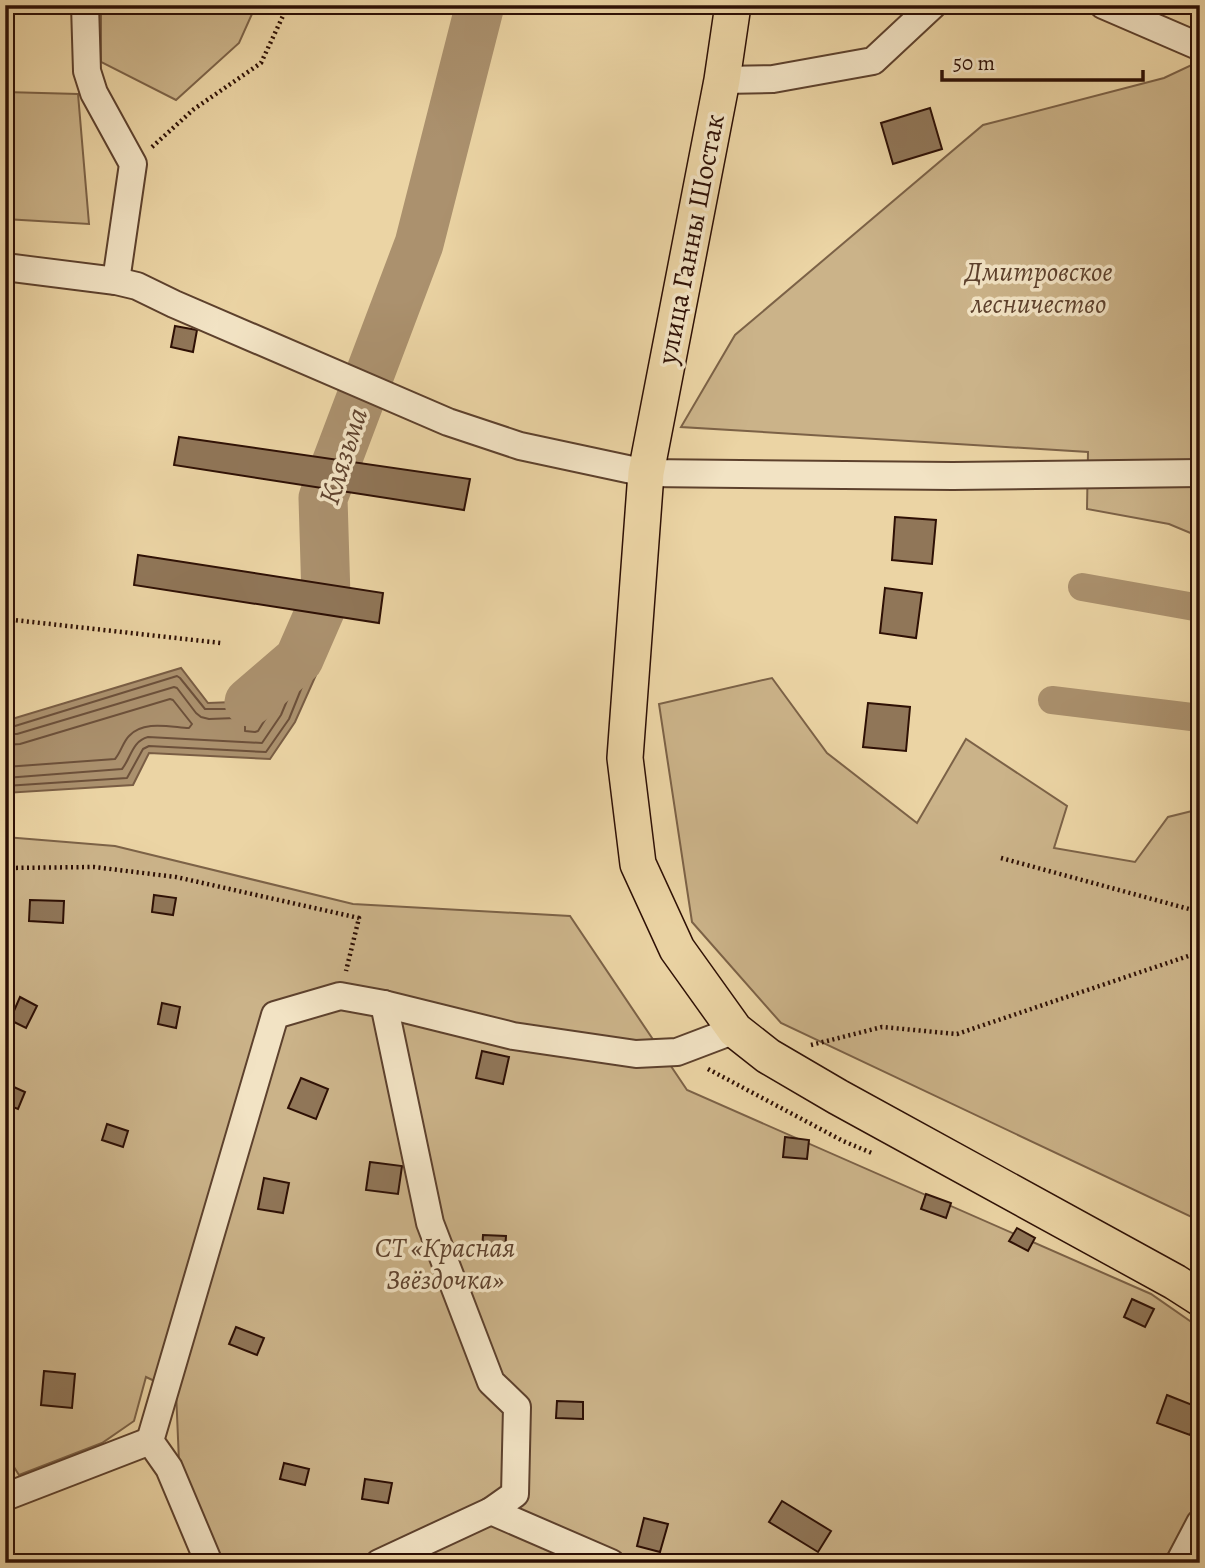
<svg xmlns="http://www.w3.org/2000/svg" width="1205" height="1568" font-family="Alegreya,serif">
	<style>
		.green { fill: #cbb389; stroke: #7c6247; stroke-width: 2 }
		.water { fill: #ab916e; stroke: #795d44; stroke-width: 2 }
		.lines { fill: none; stroke-linecap: round; stroke-linejoin: round }
		.shore { stroke: #6c503a; stroke-width: 2 }
		.canal { stroke: #ab916e; stroke-width: 28 }
		.river { stroke: #ab916e; stroke-width: 49 }
		.building { fill: #907658; stroke: #2e1005; stroke-width: 2 }
		.minor-casing { stroke: #5d412d; stroke-width: 30 }
		.major-casing { stroke: #2e1005; stroke-width: 38 }
		.path { stroke: #2e1005; stroke-width: 4.5; stroke-dasharray: 2 3.5; stroke-linecap: butt }
		.minor { stroke: #f2e3c4; stroke-width: 26 }
		.major { stroke: #ebd4a4; stroke-width: 35 }
		.labels { text-anchor: middle; dominant-baseline: central; stroke-width: 7; stroke-linejoin: round; paint-order: stroke }
		.street-label { font-size: 28px; fill: #2e1005; stroke: #f2e3c4 }
		.park-label { font-size: 28px; font-style: italic; fill: #5d412d; stroke: #f2e3c4 }
		.water-label { font-size: 30px; font-style: italic; fill: #60442f; stroke: #f2e3c4 }
	</style>
	<rect width="100%" height="100%" fill="#ebd4a4"/>
	<filter id="stains"><feTurbulence type="fractalNoise" baseFrequency=".00286" numOctaves="4"/><feColorMatrix values="0 0 0 0 .2 0 0 0 0 .09 0 0 0 0 .02 0 0 0 .5 -.17"/></filter>
	<radialGradient id="worn" r=".72"><stop offset=".6" stop-color="#630" stop-opacity="0"/><stop offset="1" stop-color="#630" stop-opacity=".3"/></radialGradient>
	<g class="green">
		<polygon points="101,5 256,5 239,43 176,100 101,62"/>
		<polygon points="1200,61 1200,537 1169,524 1087,509 1088,452 681,427 735,335 983,125 1164,78"/>
		<polygon points="5,92 78,94 89,224 5,219"/>
		<polygon points="772,678 827,753 917,823 966,739 1067,806 1054,848 1135,862 1168,817 1200,809 1200,1221 781,1023 692,922 659,704"/>
		<polygon points="5,837 115,846 353,904 570,916 687,1090 1151,1294 1200,1328 1200,1496 1163,1563 220,1563 179,1462 176,1391 146,1377 134,1421 102,1443 19,1475 5,1453"/>
	</g>
	<polygon class="water" points="286,648 316,675 295,722 270,759 149,753 133,785 5,793 5,719 12,719 181,668 208,703 233,702"/>
	<g class="lines">
		<g class="shore">
			<polygon points="266,706 270,707 271,710 258,731 255,732 245,731 245,726"/>
			<polyline points="5,726 15,726 177,676 180,678 205,709 234,709 239,707 286,659 289,660 306,677 289,719 266,752 149,746 143,749 127,778 5,786"/>
			<path d="M5 734H17L174 687 177 688 196 713 201 717 209 719 236 718 244 713 285 672H289L296 679 281 715 262 743 148 737C132 741 131 758 122 769L5 778"/>
			<path d="M5 745 20 744 170 699 173 700 192 724 189 728C170 727 143 720 129 736 123 742 121 752 115 759L5 767"/>
		</g>
		<g class="canal">
			<polyline points="1082,587 1200,608"/>
			<polyline points="1052,700 1200,718"/>
		</g>
		<polyline class="river" points="249,702 299,659 326,597 323,498 419,244 480,5"/>
	</g>
	<g class="building">
		<polygon points="930,108 942,149 893,164 881,123"/>
		<polygon points="175,326 197,330 193,352 171,347"/>
		<polygon points="179,437 470,479 464,510 174,465"/>
		<polygon points="895,517 936,520 932,564 892,560"/>
		<polygon points="138,555 383,593 379,623 134,585"/>
		<polygon points="885,588 922,593 916,638 880,633"/>
		<polygon points="868,703 910,707 906,751 863,747"/>
		<polygon points="154,895 176,898 173,915 152,912"/>
		<polygon points="30,900 64,901 63,923 29,921"/>
		<polygon points="20,997 37,1006 26,1028 10,1020"/>
		<polygon points="162,1003 180,1007 176,1028 158,1024"/>
		<polygon points="482,1051 509,1057 503,1084 476,1078"/>
		<polygon points="301,1078 328,1089 316,1119 288,1108"/>
		<polygon points="5,1083 25,1092 18,1109 5,1104"/>
		<polygon points="107,1124 128,1131 123,1147 102,1140"/>
		<polygon points="785,1137 809,1140 807,1159 783,1157"/>
		<polygon points="370,1162 402,1166 398,1194 366,1190"/>
		<polygon points="264,1178 289,1183 283,1213 258,1209"/>
		<polygon points="926,1194 951,1203 946,1218 921,1209"/>
		<polygon points="1017,1228 1035,1238 1028,1251 1009,1241"/>
		<polygon points="483,1235 506,1236 505,1252 482,1252"/>
		<polygon points="1132,1299 1154,1309 1145,1327 1124,1317"/>
		<polygon points="236,1327 264,1338 257,1355 229,1344"/>
		<polygon points="44,1371 75,1374 72,1408 41,1405"/>
		<polygon points="1167,1395 1200,1408 1190,1435 1157,1423"/>
		<polygon points="557,1401 583,1402 583,1419 556,1418"/>
		<polygon points="284,1463 309,1469 305,1485 280,1479"/>
		<polygon points="365,1479 392,1483 388,1503 362,1499"/>
		<polygon points="782,1501 831,1531 818,1552 769,1522"/>
		<polygon points="644,1518 668,1524 660,1552 637,1546"/>
	</g>
	<g class="lines">
		<g class="minor-casing">
			<g id="minor">
				<polyline points="85,5 87,71 94,93 133,164 116,281"/>
				<polyline points="1103,5 1198,46"/>
				<polyline points="722,80 773,79 873,61 933,5"/>
				<polyline points="5,267 116,281 137,286 174,304 448,422 520,446 646,473 953,476 1200,473"/>
				<polyline points="5,1497 150,1441"/>
				<polyline points="491,1511 611,1563"/>
				<polyline points="209,1563 169,1468 150,1441 275,1015 340,996 384,1004 513,1036 636,1054 677,1052 735,1030"/>
				<polyline points="379,1563 491,1511 515,1494 517,1407 491,1382 430,1223 384,1004"/>
				<polyline points="1179,1563 1200,1523"/>
			</g>
		</g>
		<g class="major-casing">
			<polyline id="major" points="733,5 722,80 646,473 625,758 638,864 677,949 735,1030 768,1056 838,1097 1175,1282 1200,1298"/>
		</g>
		<g class="path">
			<polyline points="152,147 194,109 261,63 288,5"/>
			<polyline points="5,619 221,643"/>
			<polyline points="1001,858 1200,912"/>
			<polyline points="5,868 94,867 176,877 359,918 346,971"/>
			<polyline points="811,1045 882,1027 957,1034 1200,952"/>
			<polyline points="708,1069 843,1141 874,1154"/>
		</g>
		<use href="#minor" class="minor"/>
		<use href="#major" class="major"/>
	</g>
	<g class="labels">
		<g class="street-label">
			<text transform="translate(691 239) rotate(-79)">улица Ганны Шостак</text>
		</g>
		<g class="park-label">
			<text x="1039" y="272">Дмитровское<tspan x="1039" dy="32">лесничество</tspan></text>
			<text x="445" y="1248">СТ «Красная<tspan x="445" dy="32">Звёздочка»</tspan></text>
		</g>
		<g class="water-label">
			<text transform="translate(343 456) rotate(-72)">Клязьма</text>
		</g>
	</g>
	<rect width="1205" height="1568" fill="none" stroke="#ebd4a4" stroke-width="28"/>
	<rect x="7" y="7" width="1191" height="1554" fill="none" stroke="#2e1005" stroke-width="3.5"/>
	<rect x="14" y="14" width="1177" height="1540" fill="none" stroke="#2e1005" stroke-width="2"/>
	<path d="M942 70v10h201v-10" fill="none" stroke="#2e1005" stroke-width="3.5"/>
	<text x="953" y="70" font-size="21" fill="#2e1005" stroke="#f2e3c4" stroke-width="5" paint-order="stroke">50 m</text>
	<rect width="100%" height="100%" filter="url(#stains)"/>
	<rect width="100%" height="100%" fill="url(#worn)"/>
</svg>
